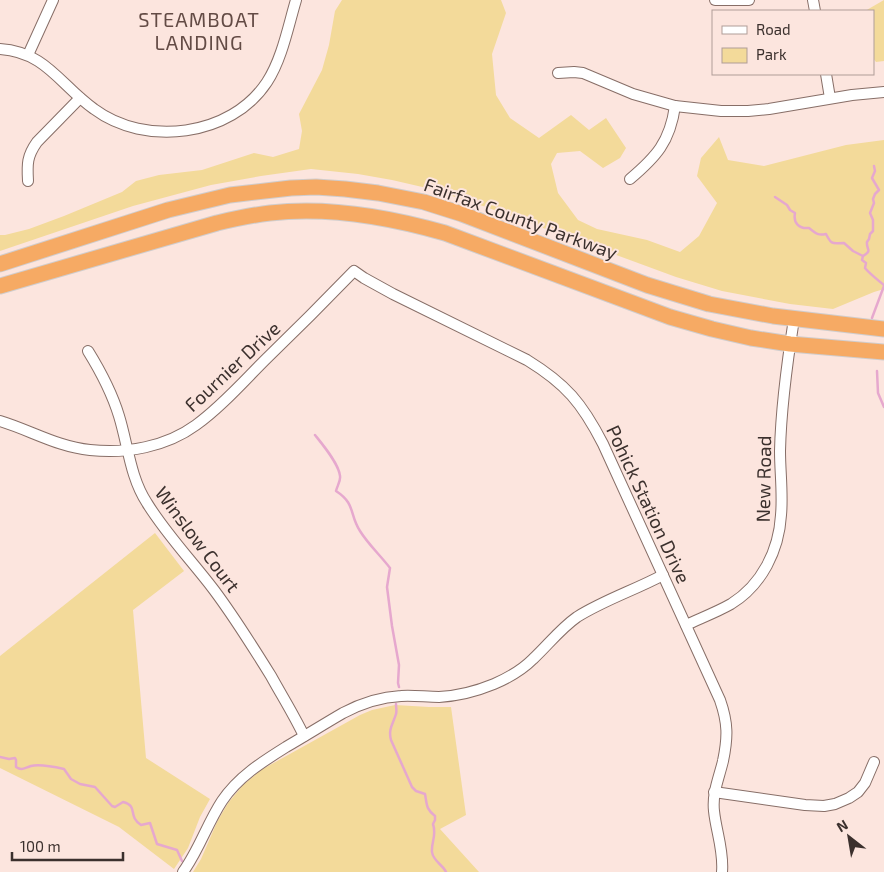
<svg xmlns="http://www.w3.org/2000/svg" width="884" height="872" font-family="'Exo 2',sans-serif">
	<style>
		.green { fill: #f3da9a }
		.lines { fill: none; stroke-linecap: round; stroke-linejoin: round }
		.stream { stroke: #e6a8ce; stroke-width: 2.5 }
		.minor-casing { stroke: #876e67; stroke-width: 12 }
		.highway-casing { stroke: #d0cdcd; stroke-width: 17 }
		.minor { stroke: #fff; stroke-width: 10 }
		.highway { stroke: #f6aa64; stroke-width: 15 }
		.labels { text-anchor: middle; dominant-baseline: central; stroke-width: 4; stroke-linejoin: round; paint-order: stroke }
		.street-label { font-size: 19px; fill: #3b302d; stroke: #fce5de }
		.neighbourhood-label { font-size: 20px; letter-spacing: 1px; fill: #634b45; stroke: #fce5de }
	</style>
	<rect width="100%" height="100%" fill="#fce5de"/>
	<g class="green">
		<polygon points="342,0 501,0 506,13 492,54 496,95 510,118 539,138 571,115 589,130 606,118 626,148 620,158 603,168 580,151 557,153 551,164 558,193 578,220 597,229 647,240 680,252 699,236 717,203 697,176 701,158 719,137 728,160 764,166 846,145 884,140 884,289 874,292 833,309 790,304 722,291 676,277 486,207 431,189 392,180 358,174 311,169 261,176 211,185 133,206 0,251 0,235 5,235 29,229 64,216 122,192 136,181 159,175 202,170 254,153 273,157 299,149 302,131 299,114 322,70 329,45 335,11"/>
		<polygon points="884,0 884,61 876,62 873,58 873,11 865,11"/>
		<polygon points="155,533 184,571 133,610 146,758 210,799 200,817 188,848 174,869 119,827 0,768 0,656"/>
		<polygon points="395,705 429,707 451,707 466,815 440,829 479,872 193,872 201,859 217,822 228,803 243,785 261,770 360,715 372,710"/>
	</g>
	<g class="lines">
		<g class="stream">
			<path d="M874 166 875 171 872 178 879 190 875 194 873 199 874 203 870 213 873 220V231L870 234 869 239 867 242C866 250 873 250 863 256L862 260 866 263 865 268C868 272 880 282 884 285"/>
			<path d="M775 197 787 205 790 210 795 213C793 223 799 229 809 228 816 233 817 236 826 234 832 246 833 243 844 243L853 251 863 256"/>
			<polyline points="872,318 884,286"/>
			<polyline points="877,371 878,393 884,407"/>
			<path d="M315 435C323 445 339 464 340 476 341 481 337 486 336 491 356 504 349 514 360 531 368 544 380 555 390 568L387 587 392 626 399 665 398 683 399 687"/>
			<path d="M396 704C396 708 397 711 396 714 393 724 388 729 391 740L412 787 416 791 425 794C427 805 426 809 435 816V820L433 824C437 836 431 842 432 852 433 861 443 865 446 872"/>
			<path d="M0 757 9 759 15 758 16 760V767C22 771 24 768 31 766 39 764 55 767 64 769L71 779 80 784 95 787 112 806 115 807 123 802C139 806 127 816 141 825L150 823 157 844 177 850 182 861"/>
		</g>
		<g class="minor-casing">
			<g id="minor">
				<polyline points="715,0 749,0"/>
				<polyline points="813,0 815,11"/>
				<path d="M0 49C46 52 60 85 94 109 145 147 231 137 267 82 282 59 288 27 296 0"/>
				<polyline points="28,55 53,0"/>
				<polyline points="558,73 574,72 583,73 633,94 675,106 721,111 748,111 769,109 852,95 884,92"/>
				<polyline points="826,74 830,98"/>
				<path d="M630 179C656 157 670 142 675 106"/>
				<path d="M28 181C27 164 27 156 37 142L80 98"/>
				<path d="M88 351C101 372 112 393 119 416 128 445 130 477 147 503 166 534 192 561 214 590 235 618 253 647 271 676 282 696 294 715 304 736"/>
				<path d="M0 421C30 430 58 447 90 450 126 454 166 447 196 425 221 407 243 382 265 360 295 331 325 301 354 271L364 278 393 294 527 360C566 384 582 403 603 444L720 700C728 723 728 737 723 761 719 778 712 793 714 811 716 831 724 851 722 872"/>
				<path d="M686 625C701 618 717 612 731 604 762 585 779 550 781 515 783 494 780 472 780 451 781 406 787 363 794 319"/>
				<polyline points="714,792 805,805 824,806 835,804 849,798 858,792 865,783 874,762"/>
				<path d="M183 872C199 850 207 824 222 801 238 777 262 762 286 747 305 736 324 724 343 713 360 704 381 697 401 696 413 695 426 697 439 697 458 696 477 691 494 684 508 678 522 670 533 659 548 645 560 629 577 617 604 600 635 590 663 575"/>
			</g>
		</g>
		<g class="highway-casing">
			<g id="highway">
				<polyline points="0,264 168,210 230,195 291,188 316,187 345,189 378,193 424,202 462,214 647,285 709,304 773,316 884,329"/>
				<path d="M0 286 217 223C234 219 252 215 270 213 329 206 389 217 445 233L670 317 712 329 751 338 790 344 884 352"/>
			</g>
		</g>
		<use href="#minor" class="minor"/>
		<use href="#highway" class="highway"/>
	</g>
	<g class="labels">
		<g class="street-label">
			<text transform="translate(521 218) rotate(20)">Fairfax County Parkway</text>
			<text transform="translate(232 366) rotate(-43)">Fournier Drive</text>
			<text transform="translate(763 479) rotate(-89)">New Road</text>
			<text transform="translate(649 504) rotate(65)">Pohick Station Drive</text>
			<text transform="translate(198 539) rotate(53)">Winslow Court</text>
		</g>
		<g class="neighbourhood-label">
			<text x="199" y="19">STEAMBOAT<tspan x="199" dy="23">LANDING</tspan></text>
		</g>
	</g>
	<rect x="712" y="10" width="162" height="65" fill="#fce5de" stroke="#af9d97"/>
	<rect x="722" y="26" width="25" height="8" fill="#ffffff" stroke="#af9d97"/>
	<text x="756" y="35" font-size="15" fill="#3b302d">Road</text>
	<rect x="722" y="48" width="25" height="15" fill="#f3da9a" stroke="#af9d97"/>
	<text x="756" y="60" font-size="15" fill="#3b302d">Park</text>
	<g transform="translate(849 837) rotate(329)" stroke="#fce5de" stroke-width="4" paint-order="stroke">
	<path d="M0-4L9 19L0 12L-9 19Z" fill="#3b302d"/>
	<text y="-8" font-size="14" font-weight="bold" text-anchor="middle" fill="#3b302d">N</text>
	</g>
	<path d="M12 852v8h111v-8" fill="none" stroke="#3b302d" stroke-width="2.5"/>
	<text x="20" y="852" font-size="15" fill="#3b302d" stroke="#fce5de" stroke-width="4" paint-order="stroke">100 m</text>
</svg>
